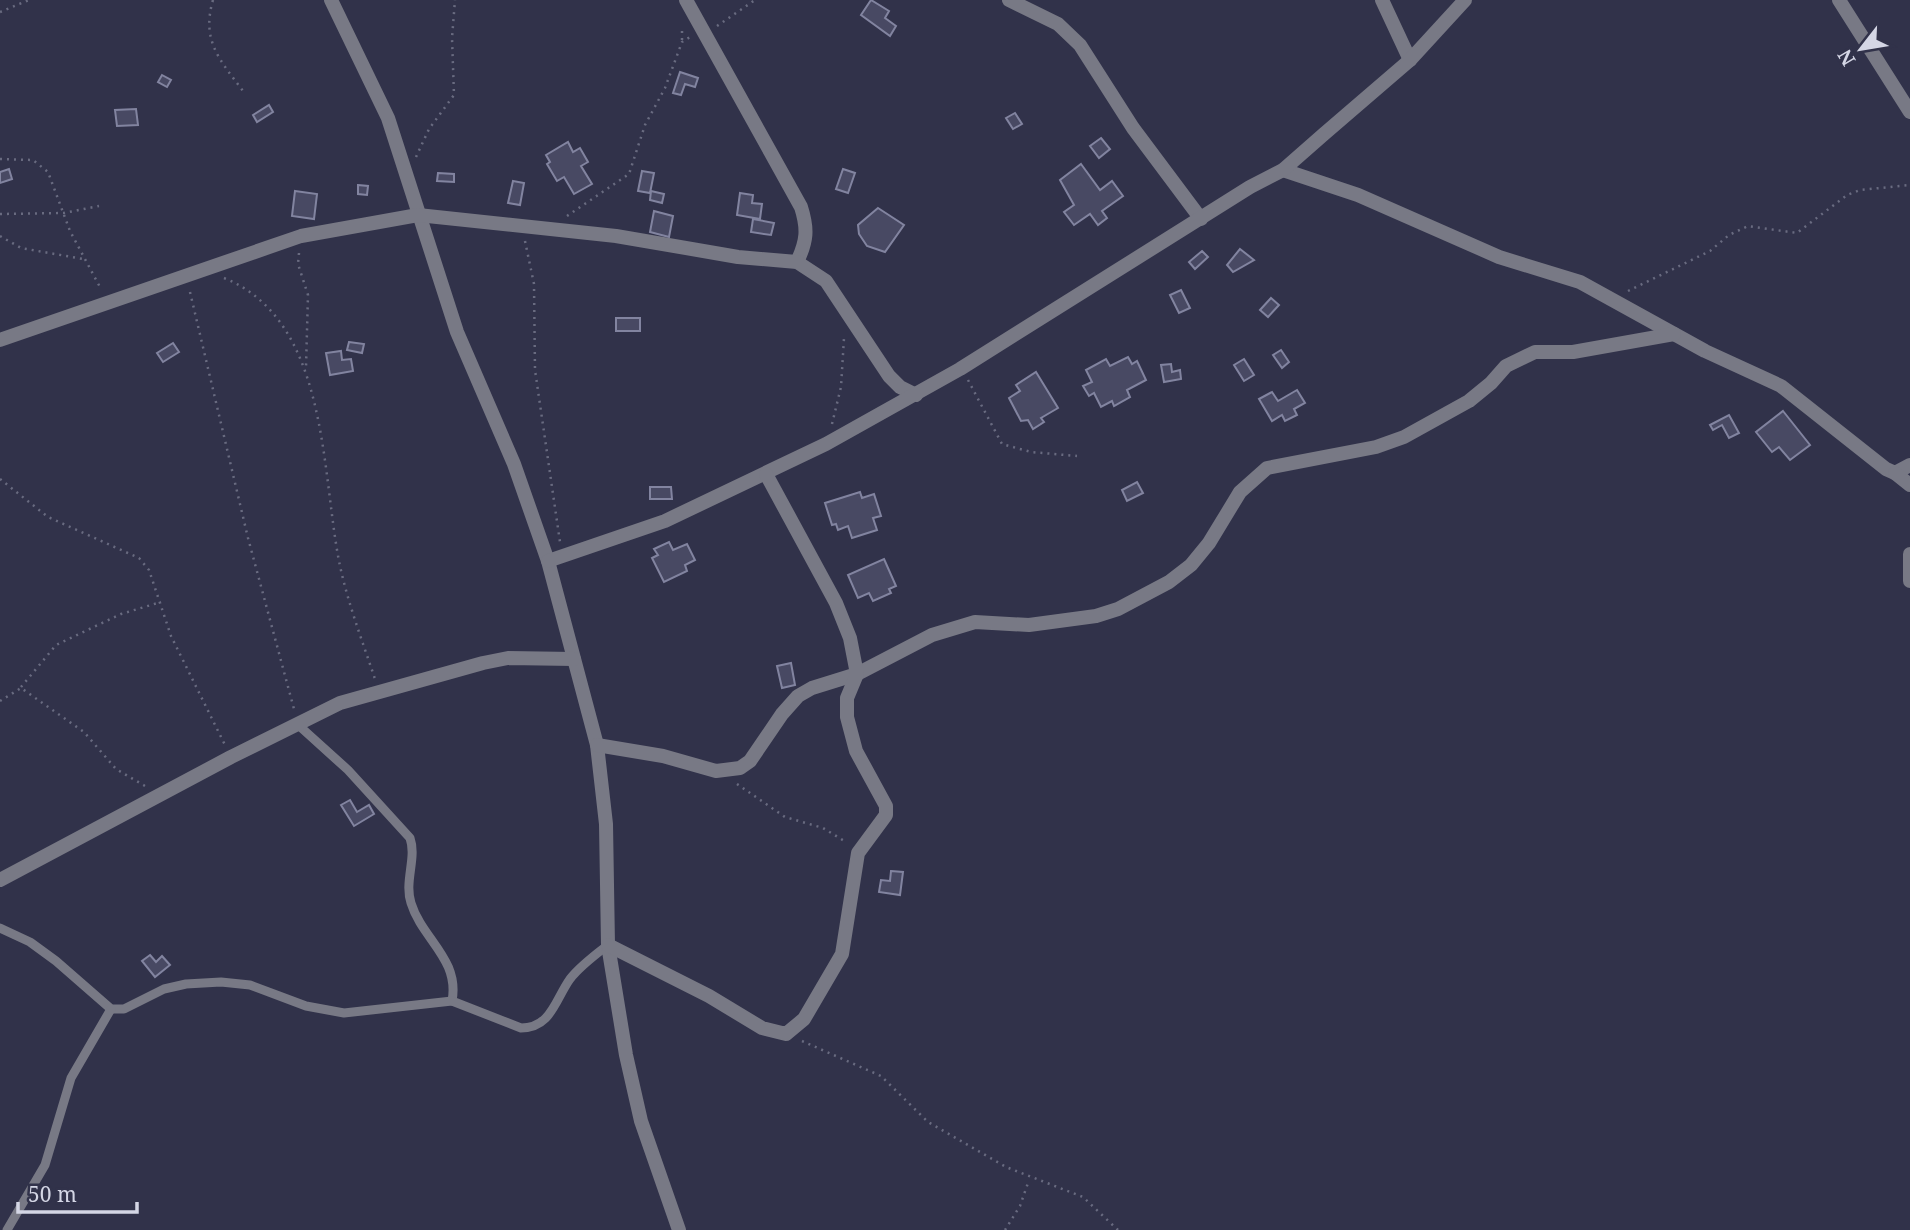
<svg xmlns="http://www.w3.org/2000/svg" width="1910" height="1230" font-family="'Noto Serif',serif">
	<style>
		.building { fill: #484963; stroke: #8284a0; stroke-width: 2 }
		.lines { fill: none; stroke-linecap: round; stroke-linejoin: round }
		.path { stroke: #696b80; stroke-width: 2.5; stroke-dasharray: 2 5; stroke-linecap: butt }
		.service { stroke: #787985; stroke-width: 9 }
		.minor { stroke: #787985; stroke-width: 14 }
	</style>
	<rect width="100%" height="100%" fill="#31324a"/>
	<g class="building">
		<polygon points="871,0 889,11 885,18 896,26 890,36 861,15"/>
		<polygon points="680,72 698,78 695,87 685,84 681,95 673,93"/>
		<polygon points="162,75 171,80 167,87 158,82"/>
		<polygon points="269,105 273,112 257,122 253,115"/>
		<polygon points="136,109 138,125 117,126 115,110"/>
		<polygon points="1015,113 1022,124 1013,129 1006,118"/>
		<polygon points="1101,138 1110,149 1099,158 1090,146"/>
		<polygon points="568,142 573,152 580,148 588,162 581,166 592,184 574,194 564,177 557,181 547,164 550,162 546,155"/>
		<polygon points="1081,164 1100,190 1112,181 1123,196 1102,211 1107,218 1098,225 1090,214 1074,225 1064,212 1074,205 1060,180"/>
		<polygon points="9,169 12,179 0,183 0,172"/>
		<polygon points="843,169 855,173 848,193 836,189"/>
		<polygon points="642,171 654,173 650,193 638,191"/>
		<polygon points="438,173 454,174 454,182 437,181"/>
		<polygon points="513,181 524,183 520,205 508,203"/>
		<polygon points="358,185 368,186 367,195 358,194"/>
		<polygon points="295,191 317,194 314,219 292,216"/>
		<polygon points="651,191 664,194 662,203 650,200"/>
		<polygon points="740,193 753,195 752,203 762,204 760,219 737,215"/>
		<polygon points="878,208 904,225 885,252 867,246 859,234 858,225"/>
		<polygon points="654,211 673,216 669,237 650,232"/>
		<polygon points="753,219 774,223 771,235 751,232"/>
		<polygon points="1240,249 1254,260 1233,272 1227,265"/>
		<polygon points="1202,251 1208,257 1195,269 1189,262"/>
		<polygon points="1181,290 1190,308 1179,313 1170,295"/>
		<polygon points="1271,298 1279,305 1268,317 1260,310"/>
		<rect x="616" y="318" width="24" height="13"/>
		<polygon points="349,342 364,344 362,353 347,350"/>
		<polygon points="173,343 179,352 163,362 157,353"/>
		<polygon points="1281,350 1289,362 1282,368 1273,355"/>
		<polygon points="341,351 342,360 351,359 353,371 330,375 326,353"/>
		<polygon points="1128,357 1132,364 1137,361 1146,380 1127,390 1130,397 1114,406 1112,401 1101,407 1094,393 1089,396 1083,386 1092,382 1086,370 1106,359 1110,366"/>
		<polygon points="1244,359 1254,375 1244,381 1234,365"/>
		<polygon points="1171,364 1172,372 1180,370 1181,379 1164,382 1161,365"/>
		<polygon points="1036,372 1058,408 1041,418 1044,422 1033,429 1028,420 1021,421 1009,398 1020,391 1016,385"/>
		<polygon points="1297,390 1305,403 1294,409 1297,415 1285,421 1282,415 1272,421 1259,399 1272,392 1278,401"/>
		<polygon points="1783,411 1810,445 1790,460 1779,447 1772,452 1756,432"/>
		<polygon points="1729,415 1739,433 1729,438 1722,425 1713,430 1710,425"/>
		<polygon points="1137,482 1143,493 1127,501 1122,490"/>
		<polygon points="650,487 671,487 672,499 650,499"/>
		<polygon points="860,492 862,498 874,494 881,516 873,518 877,530 852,538 848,526 838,530 836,524 832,525 825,503"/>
		<polygon points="669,542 673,550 687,544 695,560 685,565 687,571 664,582 652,558 658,555 654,549"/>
		<polygon points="884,559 896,586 889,589 891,593 873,601 869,593 858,598 848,575"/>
		<polygon points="791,663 795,685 782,688 777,666"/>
		<polygon points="350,800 357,812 369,805 374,814 354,826 341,805"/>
		<polygon points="891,871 903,872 900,895 879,892 881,880 890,881"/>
		<polygon points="150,955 156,962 162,956 170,965 155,977 142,961"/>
	</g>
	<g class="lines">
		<g class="path">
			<path d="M213 0C201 41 220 60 243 91"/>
			<polyline points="0,12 29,0"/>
			<polyline points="717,26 755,0"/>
			<polyline points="682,40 682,26"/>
			<polyline points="416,157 429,129 454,95 452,38 455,0"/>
			<polyline points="0,159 33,160 48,172 70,231 101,289"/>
			<polyline points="0,214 64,213 99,206"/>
			<polyline points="567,216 629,174 645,125 665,88 682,42 690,37"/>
			<polyline points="0,236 21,248 83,259"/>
			<polyline points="525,241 534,284 535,370 560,542"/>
			<polyline points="299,253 298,264 308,295 306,367"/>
			<path d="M224 278C328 320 321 468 339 561 347 601 362 640 375 679"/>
			<polyline points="1628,291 1710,251 1729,235 1748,226 1797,233 1847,195 1860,190 1910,185"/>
			<polyline points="190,292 248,538 294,709"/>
			<polyline points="968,380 1002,444 1031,452 1077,456"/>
			<polyline points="832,424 841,387 844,338"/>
			<polyline points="0,479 48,517 139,558 149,570 171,636 225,745"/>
			<polyline points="21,687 56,645 121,614 161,602"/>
			<polyline points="0,701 21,688 84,732 116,769 145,786"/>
			<polyline points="737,784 785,817 823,828 846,842"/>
			<polyline points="802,1041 881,1076 928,1122 1006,1167 1083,1197 1118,1230"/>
			<polyline points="1005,1230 1020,1206 1029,1180"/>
		</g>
		<g class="service">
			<path d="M296 723 348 770 410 838C417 858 404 881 411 903 422 939 460 959 452 1001"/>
			<path d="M0 928 30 942 56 961 111 1009H124L164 989 186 984 221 982 250 985 306 1006 344 1013 452 1001 521 1028C551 1028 555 1000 570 979 580 966 595 955 608 945"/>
			<polyline points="7,1230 45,1165 71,1078 111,1009"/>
		</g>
		<g class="minor">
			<polyline points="331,0 388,118 457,332 514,464 548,561 597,745 606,824 608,945 626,1055 641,1121 679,1230"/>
			<path d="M686 0 801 207C808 229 807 241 797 262"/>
			<polyline points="1009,0 1058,24 1080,45 1133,128 1201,219"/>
			<polyline points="1382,0 1410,60"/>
			<polyline points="1839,0 1910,112"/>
			<polyline points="1283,170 1358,195 1499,257 1580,282 1705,351 1781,386 1886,469 1895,473 1910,465"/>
			<polyline points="0,340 301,236 418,215 616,236 738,257 797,262 826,281 889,376 900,387 916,395"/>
			<polyline points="1895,473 1910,485"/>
			<polyline points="1910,554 1910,581"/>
			<polyline points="548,561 665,521 826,444 960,369 1250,187 1283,170 1324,134 1410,60 1465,0"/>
			<polyline points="597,745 663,756 716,771 740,768 750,761 782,714 798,696 812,688 857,674 932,635 975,622 1029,625 1096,616 1118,609 1169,582 1191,565 1209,543 1240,492 1267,468 1376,447 1404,437 1469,401 1491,383 1506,366 1535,352 1573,352 1674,334"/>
			<polyline points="0,880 231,757 340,703 483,663 508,658 574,659"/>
			<polyline points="608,945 709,996 762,1028 786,1034 804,1019 842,954 858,853 886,815 886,806 856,751 847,717 847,698 857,674 850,638 836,603 766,474"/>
		</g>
	</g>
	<g transform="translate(1861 49) rotate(239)" stroke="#31324a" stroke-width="5" paint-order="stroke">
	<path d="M0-5L12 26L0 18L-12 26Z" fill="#d4d6e5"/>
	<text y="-10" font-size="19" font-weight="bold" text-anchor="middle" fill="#d4d6e5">N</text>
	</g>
	<path d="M18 1202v10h119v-10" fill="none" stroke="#d4d6e5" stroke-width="3.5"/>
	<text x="28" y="1202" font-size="21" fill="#d4d6e5" stroke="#31324a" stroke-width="5" paint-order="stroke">50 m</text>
</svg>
